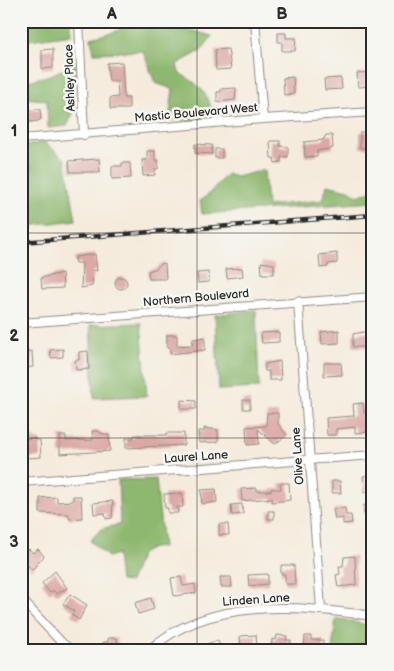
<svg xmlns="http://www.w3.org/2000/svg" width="394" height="671" font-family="'Balsamiq Sans',sans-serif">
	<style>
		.forest { fill: #8eb86f; stroke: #5c724d }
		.building { fill: #dba8a5 }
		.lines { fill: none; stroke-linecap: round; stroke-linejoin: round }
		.minor-casing { stroke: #908b84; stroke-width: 10 }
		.minor { stroke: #fff; stroke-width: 8 }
		.rail-casing { stroke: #2b2b2b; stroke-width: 4.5 }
		.rail { stroke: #f6f6f2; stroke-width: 2.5; stroke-dasharray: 8; stroke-linecap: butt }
		.grid { fill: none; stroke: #2b2b2b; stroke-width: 1; stroke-opacity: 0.55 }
		.labels { text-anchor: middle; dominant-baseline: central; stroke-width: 5; stroke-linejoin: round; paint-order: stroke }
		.street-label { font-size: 12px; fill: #2b2b2b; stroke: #f6f6f2 }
		.neatline { fill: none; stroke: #2b2b2b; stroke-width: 2 }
		.grid-label { font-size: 16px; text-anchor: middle; font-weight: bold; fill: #2b2b2b }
	</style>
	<rect width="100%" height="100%" fill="#f6f6f2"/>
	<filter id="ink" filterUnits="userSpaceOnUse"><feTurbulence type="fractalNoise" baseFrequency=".02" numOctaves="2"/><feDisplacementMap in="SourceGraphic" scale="10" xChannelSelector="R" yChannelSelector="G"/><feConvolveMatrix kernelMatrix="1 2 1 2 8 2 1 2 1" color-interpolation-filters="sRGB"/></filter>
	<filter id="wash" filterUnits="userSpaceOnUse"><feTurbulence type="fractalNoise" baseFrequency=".0096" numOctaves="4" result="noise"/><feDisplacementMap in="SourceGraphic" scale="20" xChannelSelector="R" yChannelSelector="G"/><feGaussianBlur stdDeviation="1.12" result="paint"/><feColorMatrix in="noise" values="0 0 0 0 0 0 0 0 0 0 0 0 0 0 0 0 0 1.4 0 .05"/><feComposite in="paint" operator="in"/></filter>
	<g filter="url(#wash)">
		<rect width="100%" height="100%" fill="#f5ebdc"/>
		<g class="forest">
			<polygon points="21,21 71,21 72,34 21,41"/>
			<path d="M132 21H174L178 27 212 36 201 51 177 64 179 73C199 84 212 95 212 120H169L173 89 155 83 143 51 94 53 91 38 117 31Z"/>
			<polygon points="76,64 73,114 67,126 48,128 47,100 21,98 21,83 50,75"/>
			<polygon points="44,142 65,159 76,220 21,227 21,147"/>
			<path d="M264 170 267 206 323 200 327 185 349 190 358 196 373 190V202L202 214 200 201C208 197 218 181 228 174L236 177Z"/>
			<polygon points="256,310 259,388 219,390 215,315"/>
			<polygon points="141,323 147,396 94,398 90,325"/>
			<polygon points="156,479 163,547 152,548 141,554 130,582 120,581 117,554 108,557 90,541 101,529 120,524 118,480"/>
			<polygon points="336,618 367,625 363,650 332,650"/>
		</g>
		<g id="blocks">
			<g class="building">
				<polygon points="278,33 286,33 286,38 296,38 295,51 282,51 282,42 278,42"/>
				<polygon points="53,49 53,68 42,69 42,50"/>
				<polygon points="228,49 231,69 216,70 215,50"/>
				<polygon points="122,62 124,98 129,98 129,109 110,109 110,98 118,97 117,81 109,81 107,63"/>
				<polygon points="373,72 373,86 358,87 357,73"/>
				<polygon points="293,77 294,94 284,95 283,78"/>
				<polygon points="341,78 342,89 325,90 324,79"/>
				<polygon points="236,88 235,100 217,102 217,92 221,92 221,89"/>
				<polygon points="40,109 41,119 38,121 21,123 21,111"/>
				<polygon points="360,132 370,132 371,148 360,148"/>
				<polygon points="326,135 332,135 333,148 317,151 317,156 305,157 304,142 323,140"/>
				<polygon points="270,141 280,141 280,146 288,147 288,157 281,157 281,162 275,163 274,158 271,158"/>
				<polygon points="195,144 212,145 212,154 195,153"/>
				<rect x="215" y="149" width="7" height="9"/>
				<polygon points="147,151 155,151 155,160 158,160 158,169 155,169 155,175 143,176 142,160 147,160"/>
				<polygon points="99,159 100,172 70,172 69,161"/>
				<polygon points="122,163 130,163 131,178 112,179 112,166 122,166"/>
				<polygon points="337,253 337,263 328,264 328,267 320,268 319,255"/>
				<polygon points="95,254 97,271 93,270 92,286 81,288 82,263 76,263 75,257"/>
				<polygon points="261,262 274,264 274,274 262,274"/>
				<polygon points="165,263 166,279 149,279 148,271 157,268 160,264"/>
				<polygon points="242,268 243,276 227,278 226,269"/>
				<polygon points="208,272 209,282 198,283 197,273"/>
				<polygon points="62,273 63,288 42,289 41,278"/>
				<circle cx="121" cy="283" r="6"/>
				<polygon points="339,330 339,343 322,344 321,332"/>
				<polygon points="279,332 279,342 262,343 261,333"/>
				<polygon points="363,332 372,333 373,347 353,347 353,334"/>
				<polygon points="167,335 177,335 177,346 192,345 193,339 205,337 205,350 170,354 170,348 167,348"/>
				<polygon points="63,349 63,357 51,358 50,350"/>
				<polygon points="32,351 33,367 21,368 21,354"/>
				<polygon points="88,351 89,369 76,370 75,360 79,360 79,352"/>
				<polygon points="280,361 281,380 269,380 269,371 265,371 265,364"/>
				<polygon points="324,363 341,363 342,375 324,376"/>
				<polygon points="181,400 196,401 196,409 181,409"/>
				<rect x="243" y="400" width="7" height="9"/>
				<polygon points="363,403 364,413 373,412 373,432 355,433 355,427 336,429 336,435 327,435 326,418 354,416 353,404"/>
				<polygon points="267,413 278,413 278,424 287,435 275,444 258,429 259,444 247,445 246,427 266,426"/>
				<polygon points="204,428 218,430 218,442 199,443 198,431 205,431"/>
				<polygon points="92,431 99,431 100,433 109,435 110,451 60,454 60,436 66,436 66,441 93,440"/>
				<polygon points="167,433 184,433 184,445 126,448 126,438 134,438 134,435 167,435"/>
				<polygon points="35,438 35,440 40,440 41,457 29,458 25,456 25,449 21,449 21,439"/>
				<polygon points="373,475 373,492 364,492 363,476"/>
				<polygon points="332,481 340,481 341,493 332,493"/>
				<polygon points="280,483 289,483 290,500 272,502 272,498 242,501 241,489 257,488 257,491 271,491 271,489 281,489"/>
				<polygon points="216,489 217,502 202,504 201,490"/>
				<polygon points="182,493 183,507 177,507 178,513 168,513 168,508 165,508 164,494"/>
				<polygon points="73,496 81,496 82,518 69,519 69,514 40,513 40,498 57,497 57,502 73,501"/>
				<polygon points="113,501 112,518 106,519 105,513 94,514 93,503"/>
				<polygon points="242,504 243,514 232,515 231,505"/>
				<polygon points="373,504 373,514 364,514 364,505"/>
				<polygon points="345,508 346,515 351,515 352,523 343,524 343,518 335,519 333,509"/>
				<rect x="268" y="511" width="6" height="8"/>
				<polygon points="219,524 228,524 229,535 219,535"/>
				<polygon points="29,549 33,553 38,549 44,556 32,570 21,558"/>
				<polygon points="355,556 356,585 338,587 336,575 340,574 339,566 343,566 344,557"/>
				<polygon points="281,565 294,565 295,584 285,584 285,574 281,574"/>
				<polygon points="55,571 67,588 56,594 53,590 50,593 42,583"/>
				<polygon points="268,574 268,584 249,586 248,575"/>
				<polygon points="181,577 183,586 195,584 196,593 174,596 171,578"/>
				<polygon points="220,577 231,577 232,587 221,587"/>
				<polygon points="70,594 87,605 79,620 72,615 74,611 63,604"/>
				<polygon points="151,598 154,609 138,614 135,603"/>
				<polygon points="256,635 257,647 241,648 240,636"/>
				<polygon points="277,635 287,636 286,640 291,640 290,649 271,650 272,639 276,640"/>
				<polygon points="305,636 311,636 311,640 323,640 323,650 304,650"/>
				<polygon points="108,638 117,638 118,650 103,650 103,642 108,642"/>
				<polygon points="218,640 221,650 195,650 195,648"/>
			</g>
		</g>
	</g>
	<g filter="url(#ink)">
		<use href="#blocks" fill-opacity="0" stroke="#908b84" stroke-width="1"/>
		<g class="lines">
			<g class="minor-casing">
				<g id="minor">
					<polyline points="79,21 84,135"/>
					<polyline points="255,21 263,119"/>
					<polyline points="21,139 263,119 373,112"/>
					<polyline points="298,301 321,609"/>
					<polyline points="21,323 373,297"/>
					<polyline points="21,482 373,455"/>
					<polyline points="21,599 62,643 72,650"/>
					<path d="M149 650C209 596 299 606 373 616"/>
				</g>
			</g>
			<use href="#minor" class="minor"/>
			<g class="rail-casing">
				<polyline id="rail" points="21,242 373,215"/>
			</g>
			<use href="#rail" class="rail"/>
		</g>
	</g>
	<path class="grid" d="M197 21V650M21 233H373M21 438H373"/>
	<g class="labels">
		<g class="street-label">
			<text transform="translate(70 78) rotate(-92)">Ashley Place</text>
			<text transform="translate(196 113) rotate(-5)">Mastic Boulevard West</text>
			<text transform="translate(196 298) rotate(-5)">Northern Boulevard</text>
			<text transform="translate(298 456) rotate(-94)">Olive Lane</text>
			<text transform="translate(196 457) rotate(-4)">Laurel Lane</text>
			<text transform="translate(256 600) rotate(-4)">Linden Lane</text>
		</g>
	</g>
	<rect width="394" height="671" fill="none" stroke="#f6f6f2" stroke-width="55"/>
	<rect x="28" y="28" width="338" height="616" class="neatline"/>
	<g class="grid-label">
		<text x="112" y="19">A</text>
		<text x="282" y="19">B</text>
		<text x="14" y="136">1</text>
		<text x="14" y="341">2</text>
		<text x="14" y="547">3</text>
	</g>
</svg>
